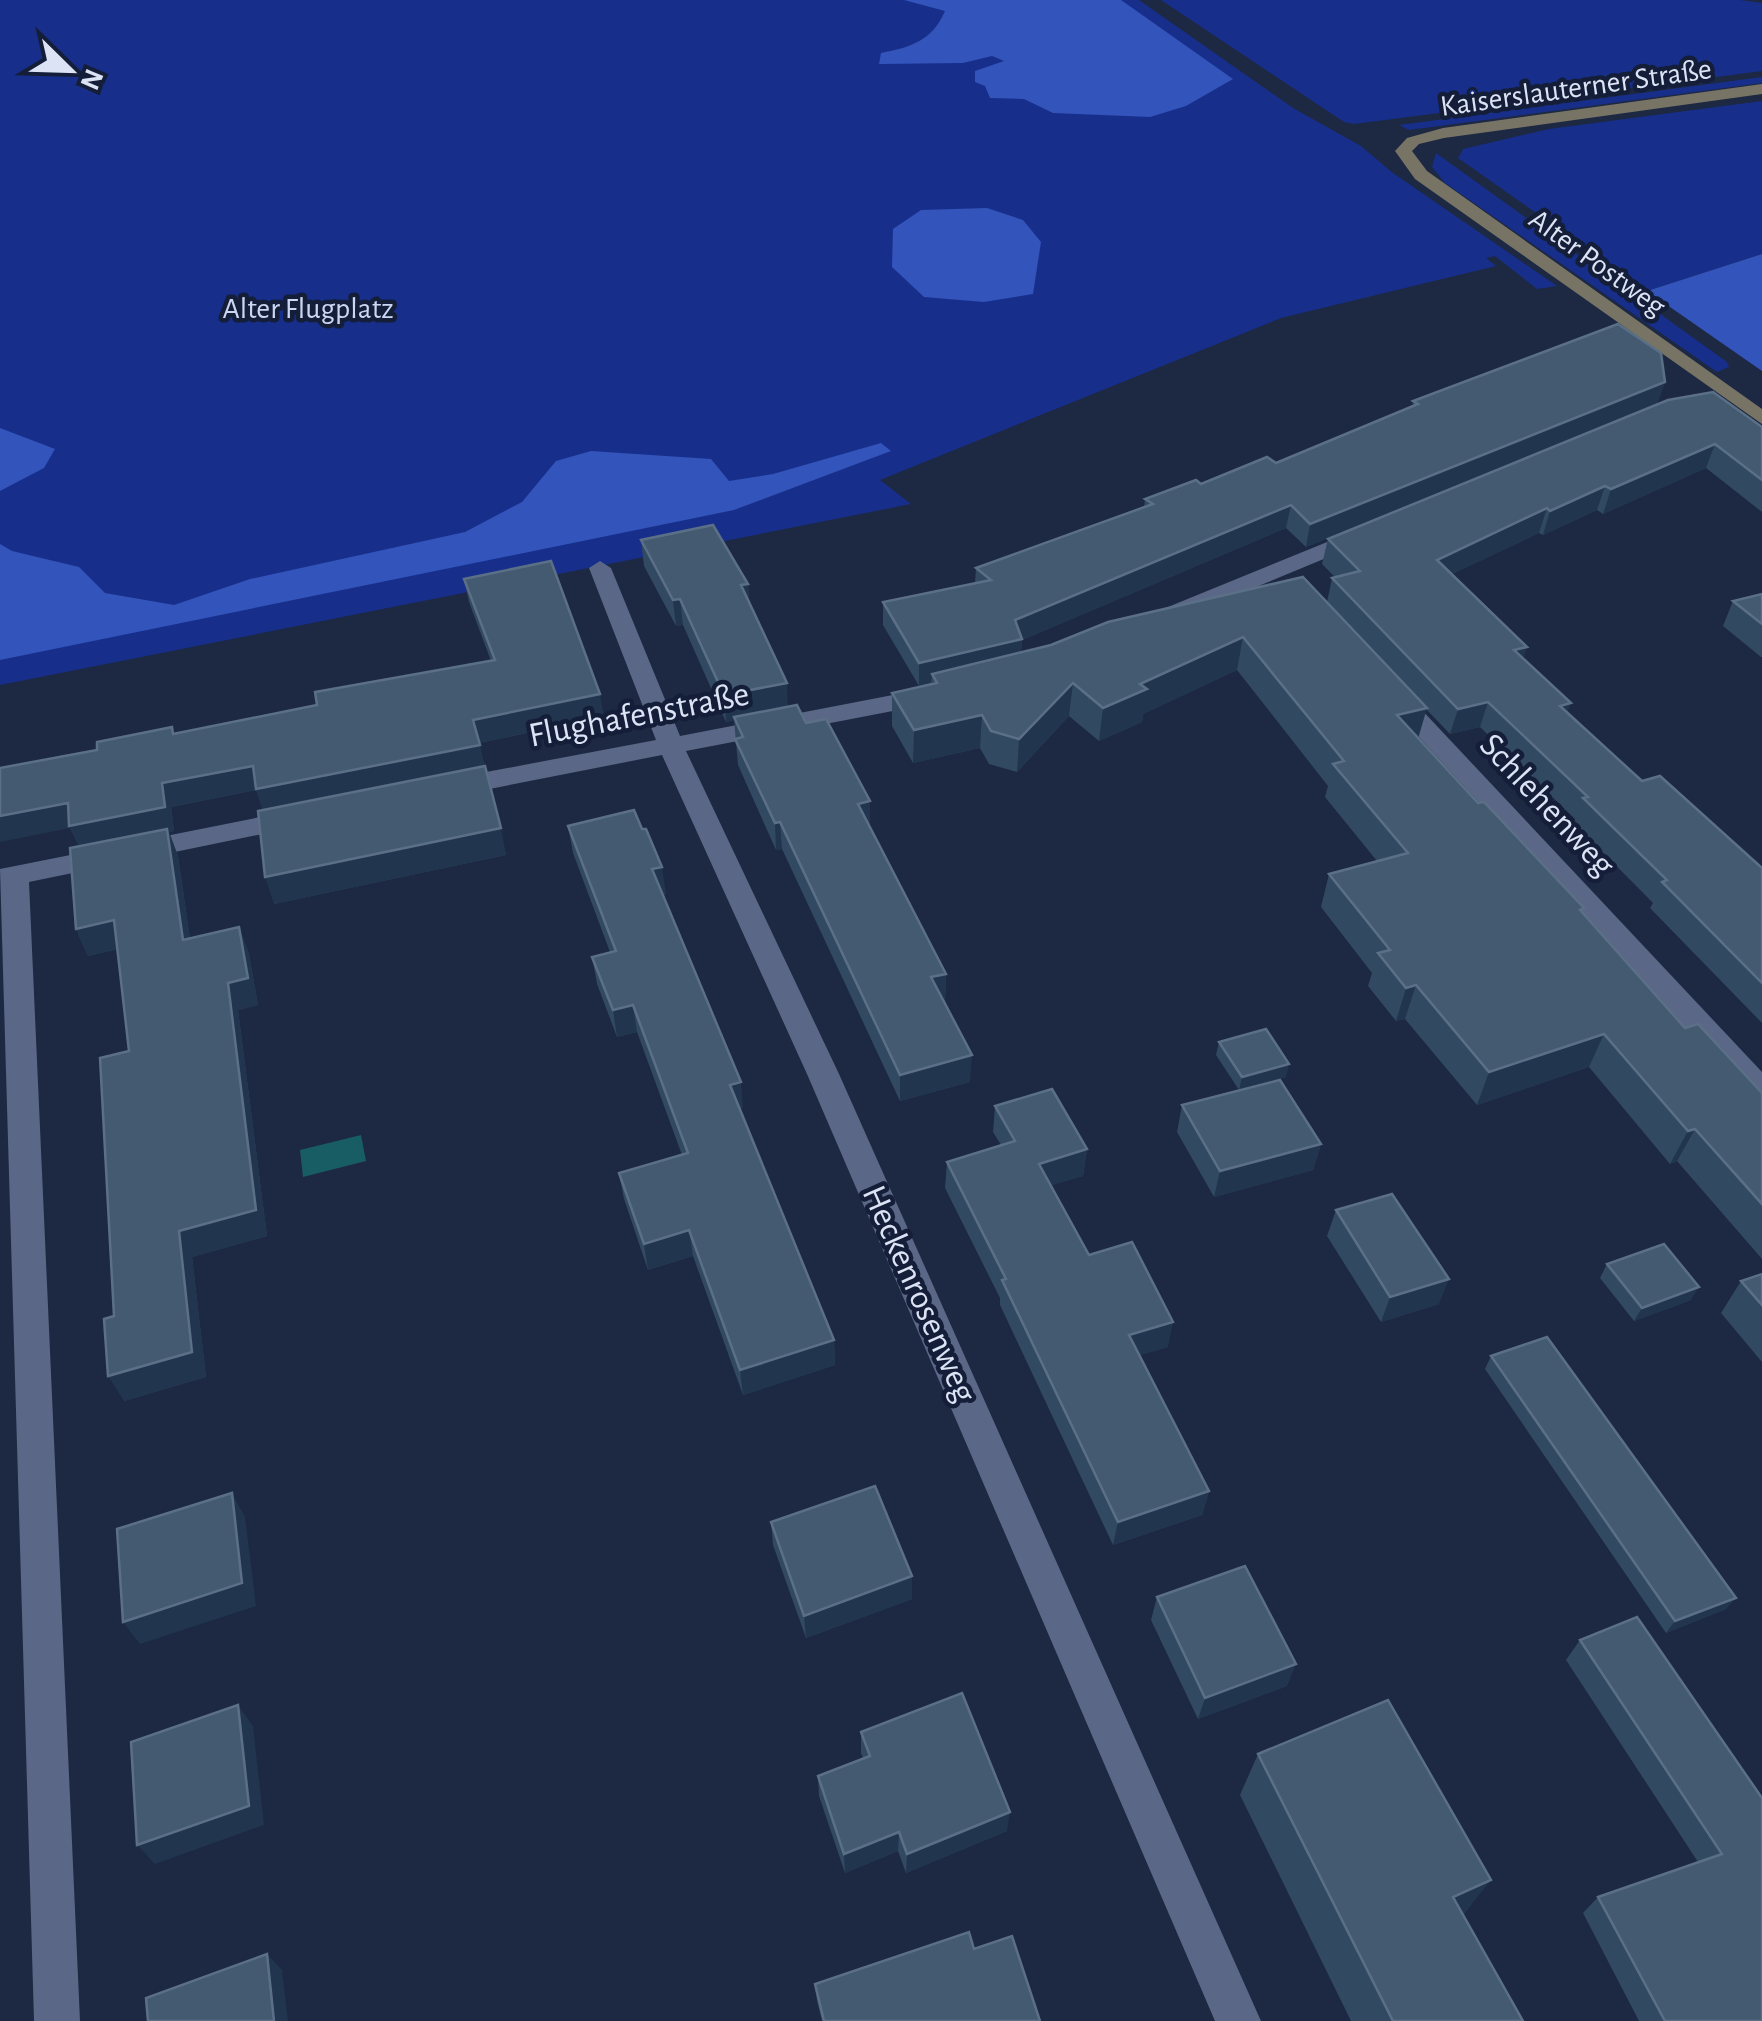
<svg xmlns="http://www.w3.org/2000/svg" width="1762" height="2021" font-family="'Alegreya Sans',sans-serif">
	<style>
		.green { fill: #172f8b }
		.forest { fill: #3354ba }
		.water { fill: #185c64 }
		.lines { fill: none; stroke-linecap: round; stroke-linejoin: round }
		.minor { fill: #5a6786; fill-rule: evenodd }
		.secondary { fill: #777466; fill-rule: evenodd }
		.wall { fill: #314a61 }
		.shaded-wall { fill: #21354e }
		.building { fill: #435a71; stroke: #5b7086; stroke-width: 2.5 }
		.labels { text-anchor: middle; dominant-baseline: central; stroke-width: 9; stroke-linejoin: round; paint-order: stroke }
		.far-street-label { font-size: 30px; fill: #dbe3f5; stroke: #141e38 }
		.far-park-label { font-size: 30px; fill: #cbd7f2; stroke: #141e38 }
		.street-label { font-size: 35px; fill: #dbe3f5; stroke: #141e38 }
	</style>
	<rect width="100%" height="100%" fill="#1d2842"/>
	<g class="green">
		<polygon points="0,0 1139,0 1293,108 1361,146 1393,173 1557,286 1537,289 1495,256 1486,258 1496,266 1281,318 880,480 911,504 0,685"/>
		<polygon points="1161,0 1740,0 1762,3 1762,71 1354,124 1344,122"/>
		<polygon points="1762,77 1762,83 1409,130 1399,125"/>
		<polygon points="1762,101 1762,254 1647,291 1458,158 1463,149 1549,129"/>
		<polygon points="1436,153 1727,362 1729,367 1717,372 1445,183 1432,167"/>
	</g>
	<g class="forest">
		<path d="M904 0H1121L1233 79 1186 106 1150 117 1053 113 1024 99 990 98 985 86 975 82V71L1004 61 992 56 963 63 879 64 881 53C911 47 932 41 945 11Z"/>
		<polygon points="987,208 1023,220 1041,242 1033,294 984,302 924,297 892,267 893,229 921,210"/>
		<polygon points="1762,254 1762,371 1647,291"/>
		<polygon points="0,428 55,449 44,468 0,491"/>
		<polygon points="881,443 891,451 734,510 0,660 0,544 12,551 79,567 105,593 174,605 250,579 465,532 522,502 556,461 591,451 711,459 729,481 773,474"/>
	</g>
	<polygon class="water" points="361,1135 366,1161 303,1177 300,1150"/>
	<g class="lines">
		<g class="minor">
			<polygon points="1364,527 1375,534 1372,539 1179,619 1171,621 1159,614 1163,609"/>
			<polygon points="600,561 611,568 680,736 929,688 941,696 929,704 686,751 839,1074 1261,2021 1215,2021 807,1074 662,755 449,797 436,788 449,779 656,740 589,568"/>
			<polygon points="1395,688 1404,691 1762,1072 1762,1104 1751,1100 1386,701 1383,696 1386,691"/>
			<polygon points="296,810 306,813 309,819 306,825 29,882 80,2021 34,2021 0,869"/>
		</g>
		<polygon class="secondary" points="1762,84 1762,94 1444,138 1419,144 1412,151 1427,171 1762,409 1762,424 1415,179 1395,151 1407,138 1443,128"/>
	</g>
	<g class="wall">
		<polygon points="1665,382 1657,404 1306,547 1286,528 1022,640 1021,652 1327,602 1332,578 1335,577 1322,564 1328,539 1762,427 1762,512 1706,468 1603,514 1597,510 1543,535 1539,533 1452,574 1567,712 1642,781 1762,868 1762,1023 1650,908 1653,903 1574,823 1575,819 1480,727 1450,734 1426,709 1418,738 1478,803 1582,912 1685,1028 1762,1093 1762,1259 1677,1161 1670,1164 1589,1067 1477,1105 1405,1019 1396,1021 1368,986 1372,973 1321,907 1329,874 1377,861 1325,797 1328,786 1237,670 1143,714 1142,722 1099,741 1069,716 1017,772 989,764 980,748 913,763 892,726 892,693 931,683 919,686 883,625 883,602 975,583 976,568 1144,508 1145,499 1276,463 1412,407 1413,401"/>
		<polygon points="641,540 748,584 749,602 788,707 806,723 870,801 870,827 946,974 945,1000 944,1001 970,1082 900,1101 782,849 776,850 738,765 734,720 726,722 683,625 676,626 644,566"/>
		<polygon points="464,579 604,717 479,743 506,855 274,904 263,810 256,790 171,807 174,831 169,832 178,856 190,939 239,927 249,954 258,1005 238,1010 267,1236 192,1257 206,1377 124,1401 114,1316 129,1051 118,949 88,956 76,929 79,846 70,828 97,750 317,705 491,661 469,602"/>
		<polygon points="1762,594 1762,657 1761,657 1723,626 1733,601"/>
		<polygon points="568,826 666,894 663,895 743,1108 740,1109 834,1340 835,1365 743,1395 693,1256 648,1270 624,1199 619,1173 682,1155 637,1032 617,1037 597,984 592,957 610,952 573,853"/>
		<polygon points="1219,1042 1286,1077 1239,1090 1216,1055"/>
		<polygon points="1182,1105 1321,1144 1313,1170 1214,1197 1177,1132"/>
		<polygon points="995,1106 1087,1149 1083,1176 1051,1185 1089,1255 1168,1347 1140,1355 1209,1491 1202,1515 1113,1545 1000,1305 1000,1298 945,1188 947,1162 1001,1145 993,1132"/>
		<polygon points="1336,1210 1439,1304 1381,1322 1327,1236"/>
		<polygon points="1607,1264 1691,1300 1634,1321 1600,1278"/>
		<polygon points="1762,1274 1762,1362 1721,1313 1741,1281"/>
		<polygon points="1491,1356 1726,1609 1666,1633 1485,1369"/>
		<polygon points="771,1522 912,1599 806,1638 773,1545"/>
		<polygon points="1157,1597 1287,1686 1198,1719 1151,1620"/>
		<polygon points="1580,1640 1762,1798 1762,2021 1639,2021 1583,1913 1598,1897 1698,1862 1566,1660"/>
		<polygon points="861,1732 1007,1831 906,1873 898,1851 845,1873 819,1796 818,1776 863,1758 861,1753"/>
		<polygon points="1258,1754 1463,1915 1523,2021 1351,2021 1240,1795"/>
		<polygon points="974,1949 1040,2021 822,2021 817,2001 815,1984"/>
	</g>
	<g class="shaded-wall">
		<polygon points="1665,382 1657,404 1306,547 1310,524"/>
		<polygon points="1715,444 1706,468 1603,514 1611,489"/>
		<polygon points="1605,486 1597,510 1543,535 1550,511"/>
		<polygon points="1291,505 1286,528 1022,640 1020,663 932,674 931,683 919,686 919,663 1015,620"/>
		<polygon points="1547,508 1539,533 1431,584 1437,560"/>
		<polygon points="748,584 750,610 741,585"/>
		<polygon points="680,599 683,625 676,626 673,600"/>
		<polygon points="1243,637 1237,670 1143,714 1142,722 1099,741 1103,708 1140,684"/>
		<polygon points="1527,647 1519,672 1514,650"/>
		<polygon points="787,683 788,710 734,717 734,720 726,722 724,695"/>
		<polygon points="1073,683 1069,716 1017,772 1019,739"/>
		<polygon points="600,694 604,717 478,743 473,720"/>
		<polygon points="1488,702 1480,727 1450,734 1458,709"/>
		<polygon points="1571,703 1562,728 1560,706"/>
		<polygon points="1427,708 1417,742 1397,715"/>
		<polygon points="982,715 980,748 913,763 914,730"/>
		<polygon points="480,745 485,769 264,813 256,790 171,807 174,831 169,832 178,856 194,967 80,849 70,828 0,842 0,816 162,783 253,766"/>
		<polygon points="870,801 870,828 858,804"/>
		<polygon points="780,822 782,849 776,850 775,823"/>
		<polygon points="501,828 506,855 274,904 265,877"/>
		<polygon points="662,867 666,894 656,896 652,869"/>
		<polygon points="114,920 126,947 88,956 76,929"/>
		<polygon points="239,927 249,954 258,1005 238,1010 267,1236 192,1257 206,1377 124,1401 108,1376 179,1231"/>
		<polygon points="946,974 945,1000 931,1004 931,977"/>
		<polygon points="1416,985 1405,1019 1396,1021 1406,988"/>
		<polygon points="633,1005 637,1032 617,1037 613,1010"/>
		<polygon points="1604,1034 1589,1067 1477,1105 1489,1072"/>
		<polygon points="972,1055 970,1082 900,1101 900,1075"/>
		<polygon points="1289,1064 1286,1077 1239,1090 1242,1077"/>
		<polygon points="741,1082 743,1108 732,1111 730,1085"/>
		<polygon points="1695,1129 1677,1161 1670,1164 1688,1131"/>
		<polygon points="1321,1144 1313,1170 1214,1197 1220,1171"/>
		<polygon points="1087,1149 1083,1176 1036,1190 1039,1164"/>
		<polygon points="689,1230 693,1256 648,1270 644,1244"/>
		<polygon points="1449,1279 1439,1304 1381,1322 1390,1297"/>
		<polygon points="1699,1287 1691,1300 1634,1321 1642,1308"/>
		<polygon points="1173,1322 1168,1347 1124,1360 1129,1335"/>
		<polygon points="834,1340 835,1365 743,1395 740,1370"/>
		<polygon points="1209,1491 1202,1515 1113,1545 1118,1522"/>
		<polygon points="232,1493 245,1517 256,1606 140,1644 123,1622"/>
		<polygon points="912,1576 912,1599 806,1638 804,1616"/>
		<polygon points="1736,1598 1726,1609 1666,1633 1675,1621"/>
		<polygon points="1296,1664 1287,1686 1198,1719 1205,1698"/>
		<polygon points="238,1705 253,1726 264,1825 155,1864 137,1845"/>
		<polygon points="1010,1812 1007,1831 906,1873 907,1854"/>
		<polygon points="899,1832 898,1851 845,1873 844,1854"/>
		<polygon points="1491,1880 1461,1918 1453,1897"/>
		<polygon points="267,1954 282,1970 288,2021 274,2021"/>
	</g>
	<g class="building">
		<polygon points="1618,324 1661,353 1665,382 1310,524 1291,505 1015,620 1022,639 919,663 883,602 991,580 976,568 1153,504 1145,499 1196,480 1201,484 1267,457 1276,463 1418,404 1413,401"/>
		<polygon points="1713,392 1762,427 1762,480 1715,444 1611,489 1605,486 1550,511 1547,508 1437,560 1527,647 1514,650 1571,703 1560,706 1642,781 1660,776 1762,868 1762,983 1662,882 1667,880 1583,798 1588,797 1488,702 1458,709 1332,578 1360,571 1328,539 1668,400"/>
		<polygon points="713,525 748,584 741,585 787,683 724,695 680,599 673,600 641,540"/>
		<polygon points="551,561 600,694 473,720 480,745 256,789 253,766 162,783 165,807 69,826 68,803 0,816 0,768 97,750 97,742 172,727 173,734 317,705 315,692 495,660 464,579"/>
		<polygon points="1303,577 1427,708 1397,715 1478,803 1484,802 1584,908 1580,910 1685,1028 1698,1024 1762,1093 1762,1204 1695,1129 1688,1131 1604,1034 1489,1072 1416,985 1406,988 1378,953 1390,950 1329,874 1408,853 1333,764 1344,761 1243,637 1140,684 1147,689 1103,708 1073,683 1019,739 991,731 982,715 914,730 892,693 937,683 932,674 1051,645 1108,622"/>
		<polygon points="1762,594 1762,624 1733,601"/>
		<polygon points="797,705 806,723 826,719 870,801 858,804 946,974 931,977 972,1055 900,1075 780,822 775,823 735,739 743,737 734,717"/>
		<polygon points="485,766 501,828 265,877 258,811"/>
		<polygon points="634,810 642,829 646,829 662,867 652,869 741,1082 730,1085 834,1340 740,1370 689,1230 644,1244 619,1173 688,1153 633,1005 613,1010 592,957 616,951 568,826"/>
		<polygon points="167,829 183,940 239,927 248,978 228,983 256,1210 179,1231 192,1352 108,1376 104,1319 114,1316 100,1058 129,1051 114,920 76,929 70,848"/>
		<polygon points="1266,1029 1289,1064 1242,1077 1219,1042"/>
		<polygon points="1280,1080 1321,1144 1220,1171 1182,1105"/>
		<polygon points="1052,1089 1087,1149 1039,1164 1089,1255 1132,1242 1173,1322 1129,1335 1209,1491 1118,1522 1002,1280 1006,1279 947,1162 1015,1141 995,1106"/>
		<polygon points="1392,1194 1449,1279 1390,1297 1336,1210"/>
		<polygon points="1664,1244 1699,1287 1642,1308 1607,1264"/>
		<polygon points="1762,1274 1762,1305 1741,1281"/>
		<polygon points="1547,1337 1736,1598 1675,1621 1491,1356"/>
		<polygon points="875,1486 912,1576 804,1616 771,1522"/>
		<polygon points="232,1493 242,1583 123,1622 117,1529"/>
		<polygon points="1245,1566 1296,1664 1205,1698 1157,1597"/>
		<polygon points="1637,1617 1762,1798 1762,2021 1665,2021 1598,1897 1722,1854 1580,1640"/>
		<polygon points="962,1693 1010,1812 907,1854 899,1832 844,1854 818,1776 870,1756 861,1732"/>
		<polygon points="1388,1700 1491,1880 1453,1897 1523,2021 1393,2021 1258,1754"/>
		<polygon points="238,1705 249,1806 137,1845 131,1742"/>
		<polygon points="969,1932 974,1949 1012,1936 1040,2021 824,2021 815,1984"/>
		<polygon points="267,1954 274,2021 148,2021 146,1998"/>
	</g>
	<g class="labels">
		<g class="far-street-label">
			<text transform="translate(1576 88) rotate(-8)">Kaiserslauterner Straße</text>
			<text transform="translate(1597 263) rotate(36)">Alter Postweg</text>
		</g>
		<g class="far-park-label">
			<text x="308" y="309">Alter Flugplatz</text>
		</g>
		<g class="street-label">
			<text transform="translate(639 715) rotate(-11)">Flughafenstraße</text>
			<text transform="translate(1547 805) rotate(47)">Schlehenweg</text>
			<text transform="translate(919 1294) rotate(66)">Heckenrosenweg</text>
		</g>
	</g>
	<g transform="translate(70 70) rotate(113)" stroke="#141e38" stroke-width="8" paint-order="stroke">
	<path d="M0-8L18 38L0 25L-18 38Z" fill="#dbe3f5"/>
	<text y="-15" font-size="28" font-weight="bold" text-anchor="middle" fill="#dbe3f5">N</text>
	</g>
</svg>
